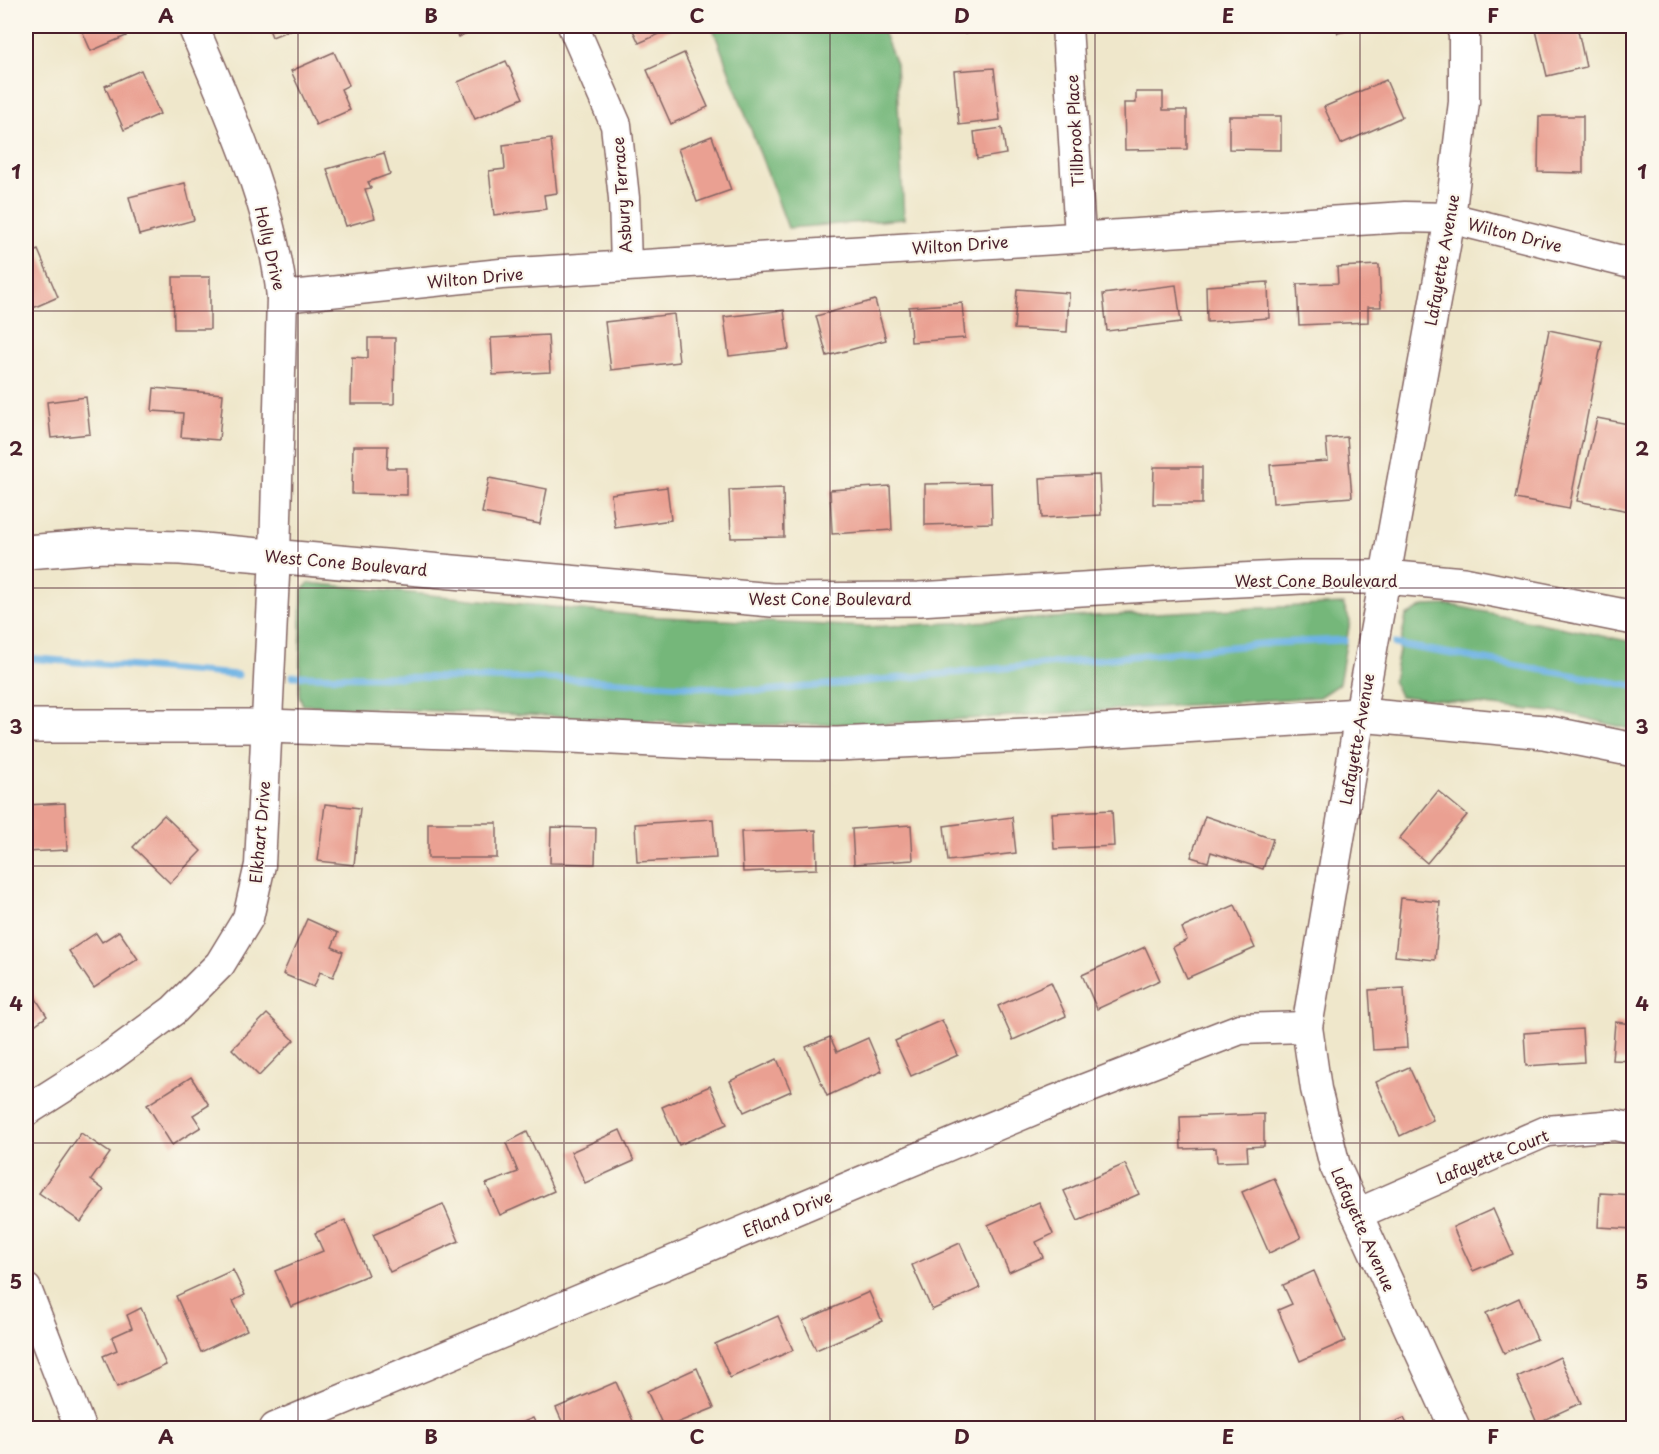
<svg xmlns="http://www.w3.org/2000/svg" width="1659" height="1454" font-family="'Playpen Sans',sans-serif">
	<style>
		.forest { fill: #74b77a; stroke: #5f6b52; stroke-width: 1.5 }
		.lines { fill: none; stroke-linecap: round; stroke-linejoin: round }
		.stream { stroke: #6eb3e4; stroke-width: 7 }
		.building { fill: #eaa092 }
		.minor-casing { stroke: #846563; stroke-width: 33 }
		.major-casing { stroke: #846563; stroke-width: 36 }
		.minor { stroke: #fff; stroke-width: 30 }
		.major { stroke: #fff; stroke-width: 33 }
		.grid { fill: none; stroke: #4a1f2b; stroke-width: 1.5; stroke-opacity: 0.55 }
		.labels { text-anchor: middle; dominant-baseline: central; stroke-width: 4.5; stroke-linejoin: round; paint-order: stroke }
		.street-label { font-size: 16px; fill: #4a1f2b; stroke: #fbf7ec }
		.neatline { fill: none; stroke: #4a1f2b; stroke-width: 2 }
		.grid-label { font-size: 20px; text-anchor: middle; font-weight: bold; fill: #4a1f2b }
	</style>
	<rect width="100%" height="100%" fill="#fbf7ec"/>
	<filter id="ink" filterUnits="userSpaceOnUse"><feTurbulence type="fractalNoise" baseFrequency=".0167" numOctaves="2"/><feDisplacementMap in="SourceGraphic" scale="12" xChannelSelector="R" yChannelSelector="G"/><feConvolveMatrix kernelMatrix="1 2 1 2 8 2 1 2 1" color-interpolation-filters="sRGB"/></filter>
	<filter id="wash" filterUnits="userSpaceOnUse"><feTurbulence type="fractalNoise" baseFrequency=".008" numOctaves="4" result="noise"/><feDisplacementMap in="SourceGraphic" scale="24" xChannelSelector="R" yChannelSelector="G"/><feGaussianBlur stdDeviation="1.35" result="paint"/><feColorMatrix in="noise" values="0 0 0 0 0 0 0 0 0 0 0 0 0 0 0 0 0 1.4 0 .05"/><feComposite in="paint" operator="in"/></filter>
	<g filter="url(#wash)">
		<rect width="100%" height="100%" fill="#efe7cb"/>
		<g class="forest">
			<polygon points="712,26 881,26 896,64 904,219 788,228"/>
			<polygon points="309,583 643,616 867,627 1343,604 1350,621 1339,684 1319,697 884,724 747,725 303,705 299,695 302,590"/>
			<polygon points="1451,605 1633,642 1633,730 1570,714 1400,696 1393,681 1406,616 1424,606"/>
		</g>
		<g class="lines">
			<g class="stream">
				<polyline points="1395,644 1634,686"/>
				<polyline points="26,658 238,675"/>
				<polyline points="293,676 573,679 763,691 1271,643 1344,640"/>
			</g>
		</g>
		<g id="blocks">
			<g class="building">
				<polygon points="80,26 121,26 126,36 91,51"/>
				<polygon points="268,26 300,26 272,37"/>
				<polygon points="452,26 483,26 458,37"/>
				<polygon points="631,26 669,26 671,29 639,43"/>
				<polygon points="963,26 994,26 965,34"/>
				<polygon points="1335,26 1362,26 1338,33"/>
				<polygon points="1535,26 1577,26 1586,67 1547,76"/>
				<polygon points="334,52 349,85 341,89 350,110 316,125 291,71"/>
				<polygon points="684,53 708,107 671,124 647,70"/>
				<polygon points="506,61 523,98 475,119 458,82"/>
				<polygon points="994,68 1000,120 959,125 954,71"/>
				<polygon points="141,70 160,114 124,130 105,86"/>
				<polygon points="1386,80 1402,117 1341,144 1324,107"/>
				<polygon points="1136,92 1163,92 1163,110 1187,110 1187,149 1125,150 1124,103 1136,103"/>
				<polygon points="1229,116 1281,116 1281,150 1229,149"/>
				<polygon points="1539,116 1583,116 1583,173 1538,172"/>
				<polygon points="1002,128 1006,154 977,159 974,132"/>
				<polygon points="712,136 731,190 697,202 678,149"/>
				<polygon points="551,139 557,193 544,195 546,209 494,215 489,171 505,169 503,145"/>
				<polygon points="384,153 390,174 368,182 371,188 365,189 375,218 346,226 327,169"/>
				<polygon points="185,183 194,220 139,235 129,197"/>
				<polygon points="38,250 58,297 26,311 26,255"/>
				<polygon points="1379,265 1381,307 1368,307 1368,322 1299,325 1297,284 1338,283 1337,267"/>
				<polygon points="173,277 210,277 210,329 174,329"/>
				<polygon points="1268,282 1269,318 1207,322 1206,286"/>
				<polygon points="1176,285 1181,322 1107,331 1103,294"/>
				<polygon points="1017,289 1069,293 1067,332 1014,329"/>
				<polygon points="875,300 886,340 827,356 816,316"/>
				<polygon points="962,303 965,338 911,342 909,307"/>
				<polygon points="784,310 789,349 729,356 724,317"/>
				<polygon points="674,314 679,362 611,370 605,322"/>
				<polygon points="1549,330 1602,341 1569,509 1515,499"/>
				<polygon points="548,335 550,372 493,375 491,338"/>
				<polygon points="368,338 395,338 394,404 351,404 352,357 368,358"/>
				<polygon points="154,388 223,394 219,440 181,437 183,413 152,411"/>
				<polygon points="86,397 90,434 51,438 47,402"/>
				<polygon points="1597,418 1634,425 1634,512 1577,501"/>
				<polygon points="1347,437 1352,497 1273,503 1270,465 1328,461 1326,439"/>
				<polygon points="353,446 388,446 387,468 407,468 407,495 352,494"/>
				<polygon points="1154,467 1202,467 1202,504 1153,504"/>
				<polygon points="1099,475 1101,515 1042,518 1040,478"/>
				<polygon points="489,478 547,489 540,524 482,513"/>
				<polygon points="991,483 992,523 925,525 925,484"/>
				<polygon points="890,486 892,530 832,534 830,490"/>
				<polygon points="667,487 671,520 615,528 611,494"/>
				<polygon points="783,488 784,537 731,538 729,490"/>
				<polygon points="1438,791 1467,815 1427,863 1399,839"/>
				<polygon points="65,803 67,850 26,852 26,805"/>
				<polygon points="325,804 360,808 354,865 318,861"/>
				<polygon points="1112,810 1114,846 1054,849 1052,813"/>
				<polygon points="164,815 201,851 170,883 133,847"/>
				<polygon points="1205,816 1273,839 1263,869 1211,852 1208,862 1191,857"/>
				<polygon points="1012,817 1016,853 948,861 944,826"/>
				<polygon points="713,819 716,858 637,862 635,824"/>
				<rect x="428" y="823" width="69" height="35"/>
				<polygon points="911,825 913,860 854,864 852,829"/>
				<polygon points="551,827 596,828 595,864 550,863"/>
				<polygon points="816,830 817,869 743,872 741,832"/>
				<polygon points="1401,898 1440,902 1435,960 1395,956"/>
				<polygon points="1235,905 1255,948 1187,978 1173,947 1187,940 1182,928"/>
				<polygon points="307,919 338,933 332,947 343,952 333,977 320,972 314,987 283,974"/>
				<polygon points="119,931 138,959 94,988 69,951 96,933 102,942"/>
				<polygon points="1145,947 1160,980 1097,1009 1082,975"/>
				<polygon points="1051,982 1066,1016 1013,1040 998,1006"/>
				<polygon points="26,983 47,1016 26,1031"/>
				<polygon points="1404,988 1407,1048 1373,1050 1369,990"/>
				<polygon points="267,1014 294,1040 259,1076 232,1049"/>
				<polygon points="942,1020 958,1055 911,1076 895,1041"/>
				<polygon points="1615,1022 1634,1024 1634,1061 1612,1060"/>
				<polygon points="1582,1029 1584,1062 1526,1066 1524,1033"/>
				<polygon points="830,1037 837,1052 868,1038 882,1071 827,1096 806,1047"/>
				<polygon points="777,1059 791,1091 744,1112 730,1081"/>
				<polygon points="1409,1067 1433,1120 1400,1136 1376,1082"/>
				<polygon points="191,1077 209,1105 193,1115 201,1127 172,1145 147,1105"/>
				<polygon points="710,1086 727,1124 679,1145 662,1107"/>
				<polygon points="1264,1114 1264,1146 1247,1147 1248,1161 1217,1162 1216,1148 1181,1149 1180,1117"/>
				<polygon points="620,1130 634,1161 585,1183 571,1152"/>
				<polygon points="527,1132 554,1191 500,1215 486,1184 518,1172 506,1143"/>
				<polygon points="81,1133 110,1153 91,1180 104,1190 81,1222 39,1193"/>
				<polygon points="1125,1164 1139,1194 1078,1221 1064,1191"/>
				<polygon points="1274,1178 1301,1238 1269,1253 1242,1192"/>
				<polygon points="1600,1193 1634,1195 1634,1229 1598,1227"/>
				<polygon points="1039,1202 1053,1234 1036,1242 1043,1257 1009,1272 988,1225"/>
				<polygon points="443,1204 459,1241 390,1272 373,1235"/>
				<polygon points="1493,1209 1513,1254 1473,1271 1453,1227"/>
				<polygon points="345,1220 368,1275 291,1307 275,1271 323,1251 315,1233"/>
				<polygon points="960,1243 980,1288 932,1310 912,1265"/>
				<polygon points="233,1270 245,1295 233,1301 247,1330 201,1352 176,1296"/>
				<polygon points="1314,1271 1345,1341 1300,1361 1278,1310 1292,1304 1283,1285"/>
				<polygon points="869,1292 882,1321 816,1350 803,1321"/>
				<polygon points="1519,1298 1537,1339 1504,1353 1486,1313"/>
				<polygon points="141,1308 166,1365 117,1387 103,1356 117,1350 112,1337 132,1328 127,1315"/>
				<polygon points="778,1316 793,1350 730,1378 715,1344"/>
				<polygon points="1560,1357 1581,1403 1537,1423 1517,1377"/>
				<polygon points="697,1368 714,1408 664,1428 647,1391"/>
				<polygon points="616,1382 636,1428 565,1428 556,1408"/>
				<polygon points="533,1418 538,1428 509,1428"/>
				<polygon points="1404,1418 1409,1428 1379,1428"/>
			</g>
		</g>
	</g>
	<g filter="url(#ink)">
		<use href="#blocks" fill-opacity="0" stroke="#846563" stroke-width="1.5"/>
		<g class="lines">
			<g class="minor-casing">
				<g id="minor">
					<polyline points="573,26 616,125 624,198 626,266"/>
					<polyline points="1067,26 1080,236"/>
					<polyline points="282,297 501,274 1405,217 1450,218 1634,264"/>
					<path d="M26 1111 106 1060 174 1010 220 964 248 918 260 865 275 555 282 297C272 202 229 112 193 26"/>
					<polyline points="1357,1214 1547,1131 1615,1125 1634,1129"/>
					<polyline points="26,1289 80,1428"/>
					<polyline points="275,1428 1054,1101 1240,1029 1307,1027"/>
					<polyline points="1455,1428 1335,1166 1316,1089 1307,1027 1360,715 1450,218 1464,102 1464,34 1461,26"/>
				</g>
			</g>
			<g class="major-casing">
				<g id="major">
					<polyline points="26,552 103,546 181,548 772,600 919,599 1179,583 1301,577 1385,577 1463,584 1634,618"/>
					<polyline points="26,726 266,726 571,736 717,743 838,744 1069,733 1360,715 1544,732 1634,750"/>
				</g>
			</g>
			<use href="#minor" class="minor"/>
			<use href="#major" class="major"/>
		</g>
	</g>
	<path class="grid" d="M298 26V1428M564 26V1428M830 26V1428M1095 26V1428M1360 26V1428M26 311H1634M26 588H1634M26 866H1634M26 1143H1634"/>
	<g class="labels">
		<g class="street-label">
			<text transform="translate(1074 131) rotate(-93)">Tillbrook Place</text>
			<text transform="translate(621 195) rotate(-94)">Asbury Terrace</text>
			<text transform="translate(1515 234) rotate(14)">Wilton Drive</text>
			<text transform="translate(960 244) rotate(-4)">Wilton Drive</text>
			<text transform="translate(271 248) rotate(77)">Holly Drive</text>
			<text transform="translate(1441 260) rotate(-80)">Lafayette Avenue</text>
			<text transform="translate(475 277) rotate(-5)">Wilton Drive</text>
			<text transform="translate(346 562) rotate(5)">West Cone Boulevard</text>
			<text x="1316" y="580">West Cone Boulevard</text>
			<text x="830" y="598">West Cone Boulevard</text>
			<text transform="translate(1356 739) rotate(-80)">Lafayette Avenue</text>
			<text transform="translate(259 832) rotate(-85)">Elkhart Drive</text>
			<text transform="translate(1492 1156) rotate(-22)">Lafayette Court</text>
			<text transform="translate(787 1213) rotate(-23)">Efland Drive</text>
			<text transform="translate(1364 1229) rotate(66)">Lafayette Avenue</text>
		</g>
	</g>
	<rect width="1659" height="1454" fill="none" stroke="#fbf7ec" stroke-width="66"/>
	<rect x="33" y="33" width="1593" height="1388" class="neatline"/>
	<g class="grid-label">
		<text x="166" y="23">A</text>
		<text x="431" y="23">B</text>
		<text x="697" y="23">C</text>
		<text x="962" y="23">D</text>
		<text x="1228" y="23">E</text>
		<text x="1493" y="23">F</text>
		<text x="16" y="179">1</text>
		<text x="1642" y="179">1</text>
		<text x="16" y="456">2</text>
		<text x="1642" y="456">2</text>
		<text x="16" y="734">3</text>
		<text x="1642" y="734">3</text>
		<text x="16" y="1011">4</text>
		<text x="1642" y="1011">4</text>
		<text x="16" y="1289">5</text>
		<text x="1642" y="1289">5</text>
		<text x="166" y="1444">A</text>
		<text x="431" y="1444">B</text>
		<text x="697" y="1444">C</text>
		<text x="962" y="1444">D</text>
		<text x="1228" y="1444">E</text>
		<text x="1493" y="1444">F</text>
	</g>
</svg>
